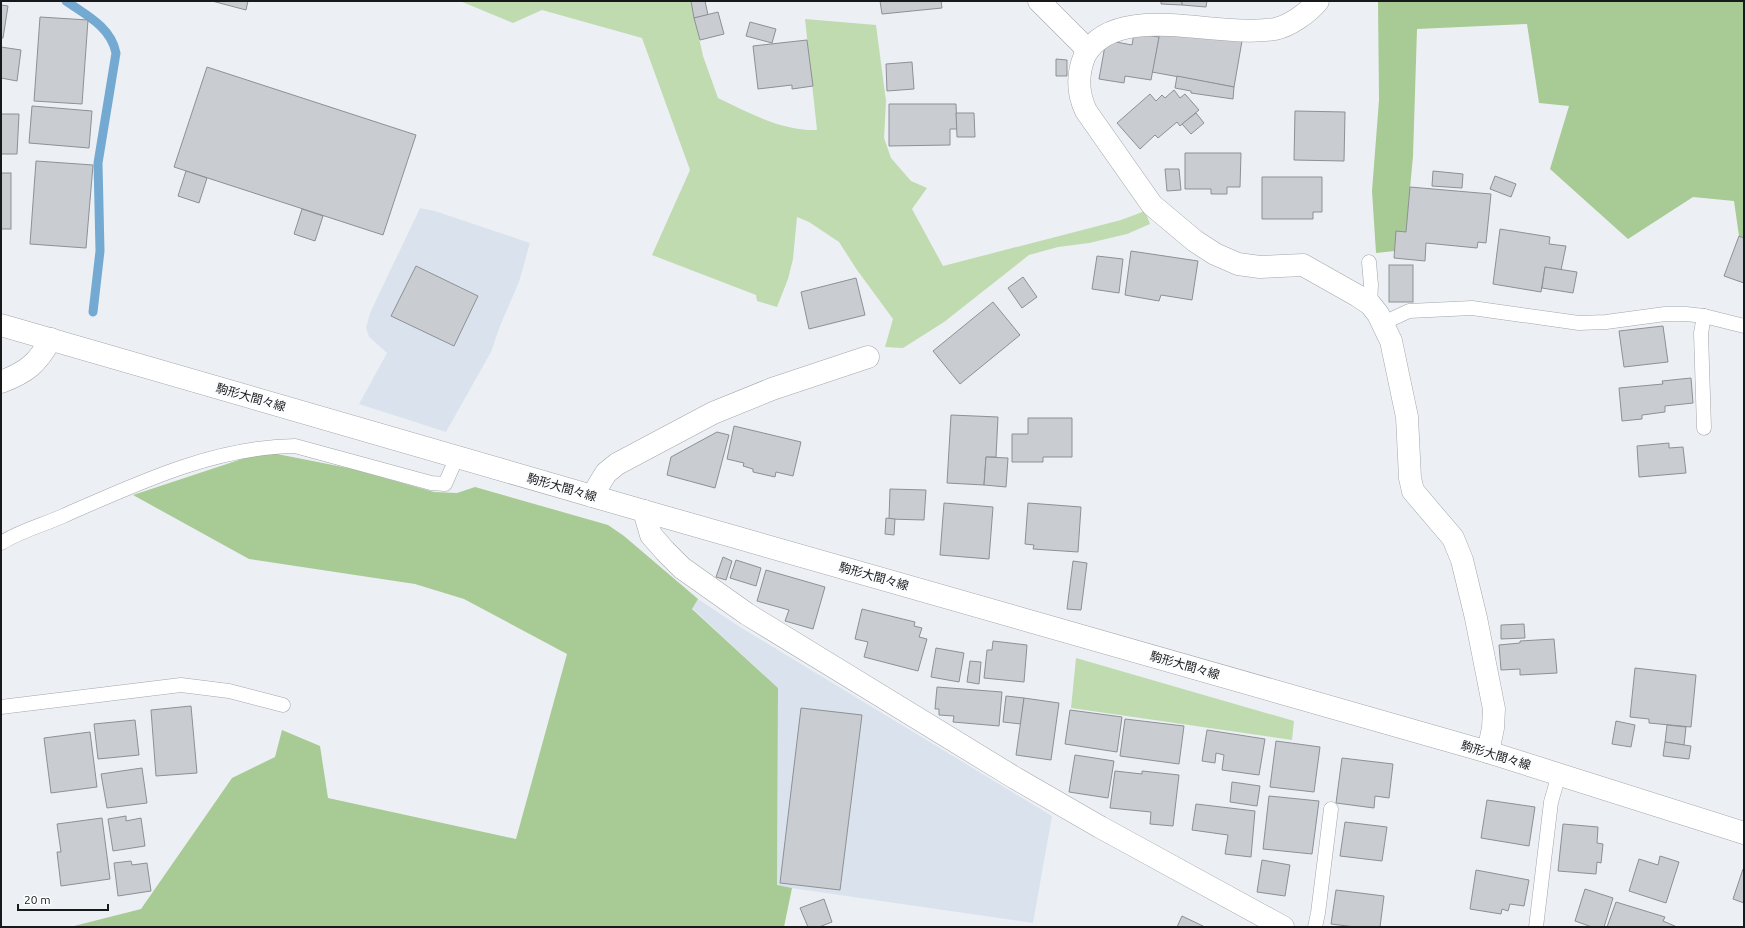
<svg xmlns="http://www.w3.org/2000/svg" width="1745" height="928" font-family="Ubuntu,'Noto Sans JP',sans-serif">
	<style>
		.built { fill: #dae3ed }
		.green { fill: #bfdbaf }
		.forest { fill: #a8ca94 }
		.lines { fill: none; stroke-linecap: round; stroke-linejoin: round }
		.stream { stroke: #74aad1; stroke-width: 9 }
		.building { fill: #c9ccd0; stroke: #8d9094 }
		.lane-casing { stroke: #a3a6aa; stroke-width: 15 }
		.street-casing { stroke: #a3a6aa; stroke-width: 23 }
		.secondary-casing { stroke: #a3a6aa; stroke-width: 23 }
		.lane { stroke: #fff; stroke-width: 14 }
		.street { stroke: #fff; stroke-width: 22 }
		.secondary { stroke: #fff; stroke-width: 22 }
		.labels { text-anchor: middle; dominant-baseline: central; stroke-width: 4; stroke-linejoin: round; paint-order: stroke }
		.street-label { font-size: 12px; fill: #18191a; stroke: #fcfdfe }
	</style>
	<rect width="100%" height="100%" fill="#ecf0f4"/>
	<g class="built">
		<polygon points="420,208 435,211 530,243 519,282 500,326 491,352 446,432 359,404 387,353 369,337 366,328 370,313"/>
		<polygon points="698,599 740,627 1052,816 1033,923 777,886 778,688 692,608"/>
	</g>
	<g class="green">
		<path d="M460 1H691L703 56 718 98C749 113 782 131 817 130L805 19 876 25 886 101 884 138 891 158 911 181 927 188 912 209 943 266 1121 220 1145 211 1150 224 1127 234 1089 243 1058 247 1029 255 944 322 903 348 885 347 893 319 857 270 839 242 809 222 797 217 793 259 788 279 777 307 757 301 756 295 652 255 690 170 642 38 542 10 513 23Z"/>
		<polygon points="1076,658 1294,721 1292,740 1071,708"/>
	</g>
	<g class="forest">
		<polygon points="1378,1 1744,1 1744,238 1739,236 1734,201 1693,197 1628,239 1550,169 1569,106 1539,103 1527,24 1417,29 1413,156 1406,232 1395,251 1376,253 1372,191 1379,100"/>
		<polygon points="272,453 353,469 434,492 457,493 475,487 608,525 624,536 698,599 692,609 778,688 777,885 792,888 784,927 70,927 141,909 232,778 275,757 282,730 320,746 328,798 516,839 567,654 464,599 415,584 249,559 133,495 245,458"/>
	</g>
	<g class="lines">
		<path class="stream" d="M66 1C86 15 111 27 116 53L98 163 100 251 93 312"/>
	</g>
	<g class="building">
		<polygon points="212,1 248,1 246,10"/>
		<polygon points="691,1 705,1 708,15 694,18"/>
		<polygon points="880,1 941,1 942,8 882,14"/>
		<polygon points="1161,1 1182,1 1182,5 1161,4"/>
		<polygon points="1182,1 1207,1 1206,7 1182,5"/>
		<polygon points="1,5 8,6 3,38 1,38"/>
		<polygon points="718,12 724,34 700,40 694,18"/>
		<polygon points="40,17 88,20 82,104 34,101"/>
		<polygon points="750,22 776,29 772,43 746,36"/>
		<polygon points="1161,26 1242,41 1234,87 1152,72"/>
		<polygon points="1134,33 1159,37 1151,80 1125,76 1124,83 1099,79 1106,40 1132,45"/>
		<polygon points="807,40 813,86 792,89 792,85 758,89 753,46"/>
		<polygon points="1,47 21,50 17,81 1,78"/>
		<polygon points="1056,59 1067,60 1067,76 1056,76"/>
		<polygon points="912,62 914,89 887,91 886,64"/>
		<polygon points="207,67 416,135 383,235 174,167"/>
		<polygon points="1177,76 1234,87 1233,99 1191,93 1191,91 1175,88"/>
		<polygon points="1174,90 1180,98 1185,94 1199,110 1180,126 1177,122 1158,138 1155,135 1140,149 1117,123 1150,94 1156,101 1162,95 1165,98"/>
		<polygon points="889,104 956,104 957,129 950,129 950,145 889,146"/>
		<polygon points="32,106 92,111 89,148 29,143"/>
		<polygon points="1295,111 1345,112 1344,161 1294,160"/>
		<polygon points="956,113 974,113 975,137 957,137"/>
		<polygon points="1196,113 1204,123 1191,134 1182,124"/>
		<polygon points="1,114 19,114 17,154 1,154"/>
		<polygon points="1185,153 1241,153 1240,187 1227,187 1227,194 1211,194 1211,189 1185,189"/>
		<polygon points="36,161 93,165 86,248 30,244"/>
		<polygon points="1165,169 1179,169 1181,190 1167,191"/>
		<polygon points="186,171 207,178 199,203 178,196"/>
		<polygon points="1433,171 1463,174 1462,188 1432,186"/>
		<rect x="1" y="173" width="10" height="56"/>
		<polygon points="1495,176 1516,184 1511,197 1490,189"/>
		<polygon points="1262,177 1322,177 1322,212 1313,212 1313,219 1262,219"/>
		<polygon points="1410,187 1491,194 1486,243 1478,242 1477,248 1426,243 1425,261 1394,258 1396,231 1406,232"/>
		<polygon points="302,209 323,216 315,241 294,234"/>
		<polygon points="1500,229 1550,237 1549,244 1566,246 1561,270 1545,267 1541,292 1493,284"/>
		<polygon points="1739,236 1744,238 1744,283 1724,276"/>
		<polygon points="1131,251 1198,261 1192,300 1161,295 1159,301 1125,295"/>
		<polygon points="1097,256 1123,259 1119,293 1092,289"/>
		<rect x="1389" y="265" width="24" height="37"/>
		<polygon points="416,266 478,296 454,346 391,316"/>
		<polygon points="1545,267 1577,272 1573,293 1542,288"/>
		<polygon points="1023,277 1037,297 1022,308 1008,288"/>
		<polygon points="856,278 865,315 809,329 801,292"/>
		<polygon points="993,302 1020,335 960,384 933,351"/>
		<polygon points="1663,326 1668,362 1624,367 1619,331"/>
		<polygon points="1691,378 1693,403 1665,406 1665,412 1642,415 1642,419 1622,421 1619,388 1663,384 1662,381"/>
		<polygon points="951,415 998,417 996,457 986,457 984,485 947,483"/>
		<polygon points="1028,418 1072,418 1072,457 1043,457 1043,462 1012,462 1012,434 1028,434"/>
		<polygon points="734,426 801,442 793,476 776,472 775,477 753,472 753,469 743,466 744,463 727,459"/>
		<polygon points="717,432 729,435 715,488 667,475 671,457"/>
		<polygon points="1669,443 1669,448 1683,447 1686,473 1639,477 1637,446"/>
		<polygon points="986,457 1008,458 1006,487 984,485"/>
		<polygon points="890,489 926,490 924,520 889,519"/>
		<polygon points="944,503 993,507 989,559 940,555"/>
		<polygon points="1028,503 1081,507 1078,552 1033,549 1034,545 1025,544"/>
		<polygon points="886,518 895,519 894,535 885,534"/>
		<polygon points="723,557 732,561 726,580 716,577"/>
		<polygon points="736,560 761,568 756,586 730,578"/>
		<polygon points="1073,561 1087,563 1081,610 1067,609"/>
		<polygon points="766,570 825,587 813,629 785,621 789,610 757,601"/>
		<polygon points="862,609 915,622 914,626 922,628 919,637 927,639 918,671 864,657 868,642 855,639"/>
		<polygon points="1524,624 1525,638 1501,639 1501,625"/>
		<polygon points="1554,639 1557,673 1520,675 1520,669 1501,670 1499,645 1520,643 1520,641"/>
		<polygon points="993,641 1027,645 1024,682 984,678 987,650 992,650"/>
		<polygon points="936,648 964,653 959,682 931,677"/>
		<polygon points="970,661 981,662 979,684 967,682"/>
		<polygon points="1635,668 1696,675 1691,727 1649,723 1649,719 1630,717"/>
		<polygon points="937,687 1002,692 999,726 953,722 954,716 939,715 939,709 935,709"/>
		<polygon points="1006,696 1024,698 1021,724 1003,722"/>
		<polygon points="1024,698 1059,703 1051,760 1016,755"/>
		<polygon points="191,706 197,773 156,776 151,710"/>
		<polygon points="801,708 862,715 840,890 780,883"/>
		<polygon points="1070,710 1122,717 1117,752 1065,744"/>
		<polygon points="1125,719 1184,726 1179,764 1120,756"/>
		<polygon points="135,720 139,755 98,759 94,724"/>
		<polygon points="1616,721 1635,725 1631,747 1612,744"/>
		<polygon points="1667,725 1686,727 1684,745 1665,742"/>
		<polygon points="1207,730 1265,739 1259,775 1222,770 1224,755 1216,753 1215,763 1202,761"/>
		<polygon points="90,732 97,787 51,793 44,738"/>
		<polygon points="1276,741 1320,747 1314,792 1270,787"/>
		<polygon points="1665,742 1691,746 1689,759 1663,756"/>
		<polygon points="1075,755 1114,761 1108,798 1069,792"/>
		<polygon points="1342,758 1393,764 1389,798 1375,796 1374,808 1336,803"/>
		<polygon points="142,768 147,803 107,808 101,774"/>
		<polygon points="1115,771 1142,774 1142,771 1179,775 1173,826 1150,824 1151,812 1110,808"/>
		<polygon points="1232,782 1260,786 1257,806 1230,802"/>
		<polygon points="1269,796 1319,801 1312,854 1263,849"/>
		<polygon points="1487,800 1535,807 1529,846 1481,838"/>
		<polygon points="1196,804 1255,811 1251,857 1225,854 1228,835 1192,830"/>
		<polygon points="126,816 126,821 141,818 145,846 113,851 108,819"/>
		<polygon points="102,818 110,879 61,886 57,852 61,852 57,824"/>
		<polygon points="1345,822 1387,827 1382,861 1340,856"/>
		<polygon points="1563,824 1598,827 1597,843 1603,844 1601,863 1597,862 1596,874 1558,871"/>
		<polygon points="1660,856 1679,862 1666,903 1629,891 1639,859 1658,865"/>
		<polygon points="1262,860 1290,865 1285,896 1257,892"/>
		<polygon points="131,861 132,865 147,863 151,891 118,896 114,863"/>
		<polygon points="1743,869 1744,869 1744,903 1733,899"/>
		<polygon points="1476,870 1529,880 1524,906 1510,904 1508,911 1502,909 1501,914 1470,909"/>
		<polygon points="1585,889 1613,898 1604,927 1592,927 1575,921"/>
		<polygon points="1336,890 1384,896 1380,927 1355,927 1331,924"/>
		<polygon points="824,899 832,922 819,927 808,927 800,908"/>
		<polygon points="1616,902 1665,917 1663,921 1677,927 1607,927"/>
		<polygon points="1182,916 1205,927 1177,927"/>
	</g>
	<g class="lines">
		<g class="lane-casing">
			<g id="lane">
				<polyline points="1369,262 1371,285 1370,304"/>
				<polyline points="1704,316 1701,333 1704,428"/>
				<polyline points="1383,323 1409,311 1472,308 1579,323 1606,322 1665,314 1686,314 1704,316 1744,326"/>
				<path d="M1 543C20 531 43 525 63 516 136 484 213 447 295 446L431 483 445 484 457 457"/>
				<polyline points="1,707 181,685 229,691 283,705"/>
				<polyline points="1315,927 1318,913 1331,809"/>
				<polyline points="1536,927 1551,802 1559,774"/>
			</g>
		</g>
		<g class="street-casing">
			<g id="street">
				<polyline points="1039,1 1087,49"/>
				<path d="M1318 1C1309 12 1290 26 1275 29 1217 39 1117 0 1085 55 1077 74 1077 92 1086 111L1152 205 1195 241 1215 254 1238 264 1260 267 1303 265 1358 296 1370 304 1378 314 1391 341 1407 417 1410 478 1413 491 1453 538 1462 560 1476 618 1494 709 1493 728 1488 752"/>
				<path d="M1 382C27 372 37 364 51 339"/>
				<polyline points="592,496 606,473 617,464 713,413 772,389 868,357"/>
				<polyline points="644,511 651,535 665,551 682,568 747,614 1015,778 1100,827 1283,927"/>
			</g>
		</g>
		<g class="secondary-casing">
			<polyline id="secondary" points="1,325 644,511 1488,752 1744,833"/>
		</g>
		<use href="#lane" class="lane"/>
		<use href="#street" class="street"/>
		<use href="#secondary" class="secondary"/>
	</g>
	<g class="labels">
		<g class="street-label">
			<text transform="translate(251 397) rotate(16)">駒形大間々線</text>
			<text transform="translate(562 487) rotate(16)">駒形大間々線</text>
			<text transform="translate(874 576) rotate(16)">駒形大間々線</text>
			<text transform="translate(1185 665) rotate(16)">駒形大間々線</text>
			<text transform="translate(1496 755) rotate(17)">駒形大間々線</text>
		</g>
	</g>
	<rect width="1745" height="928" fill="none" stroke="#18191a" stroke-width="4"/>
	<path d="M18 904v6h90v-6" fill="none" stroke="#18191a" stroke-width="2"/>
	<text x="24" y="904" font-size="12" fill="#18191a" stroke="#fcfdfe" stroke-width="3" paint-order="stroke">20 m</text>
</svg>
